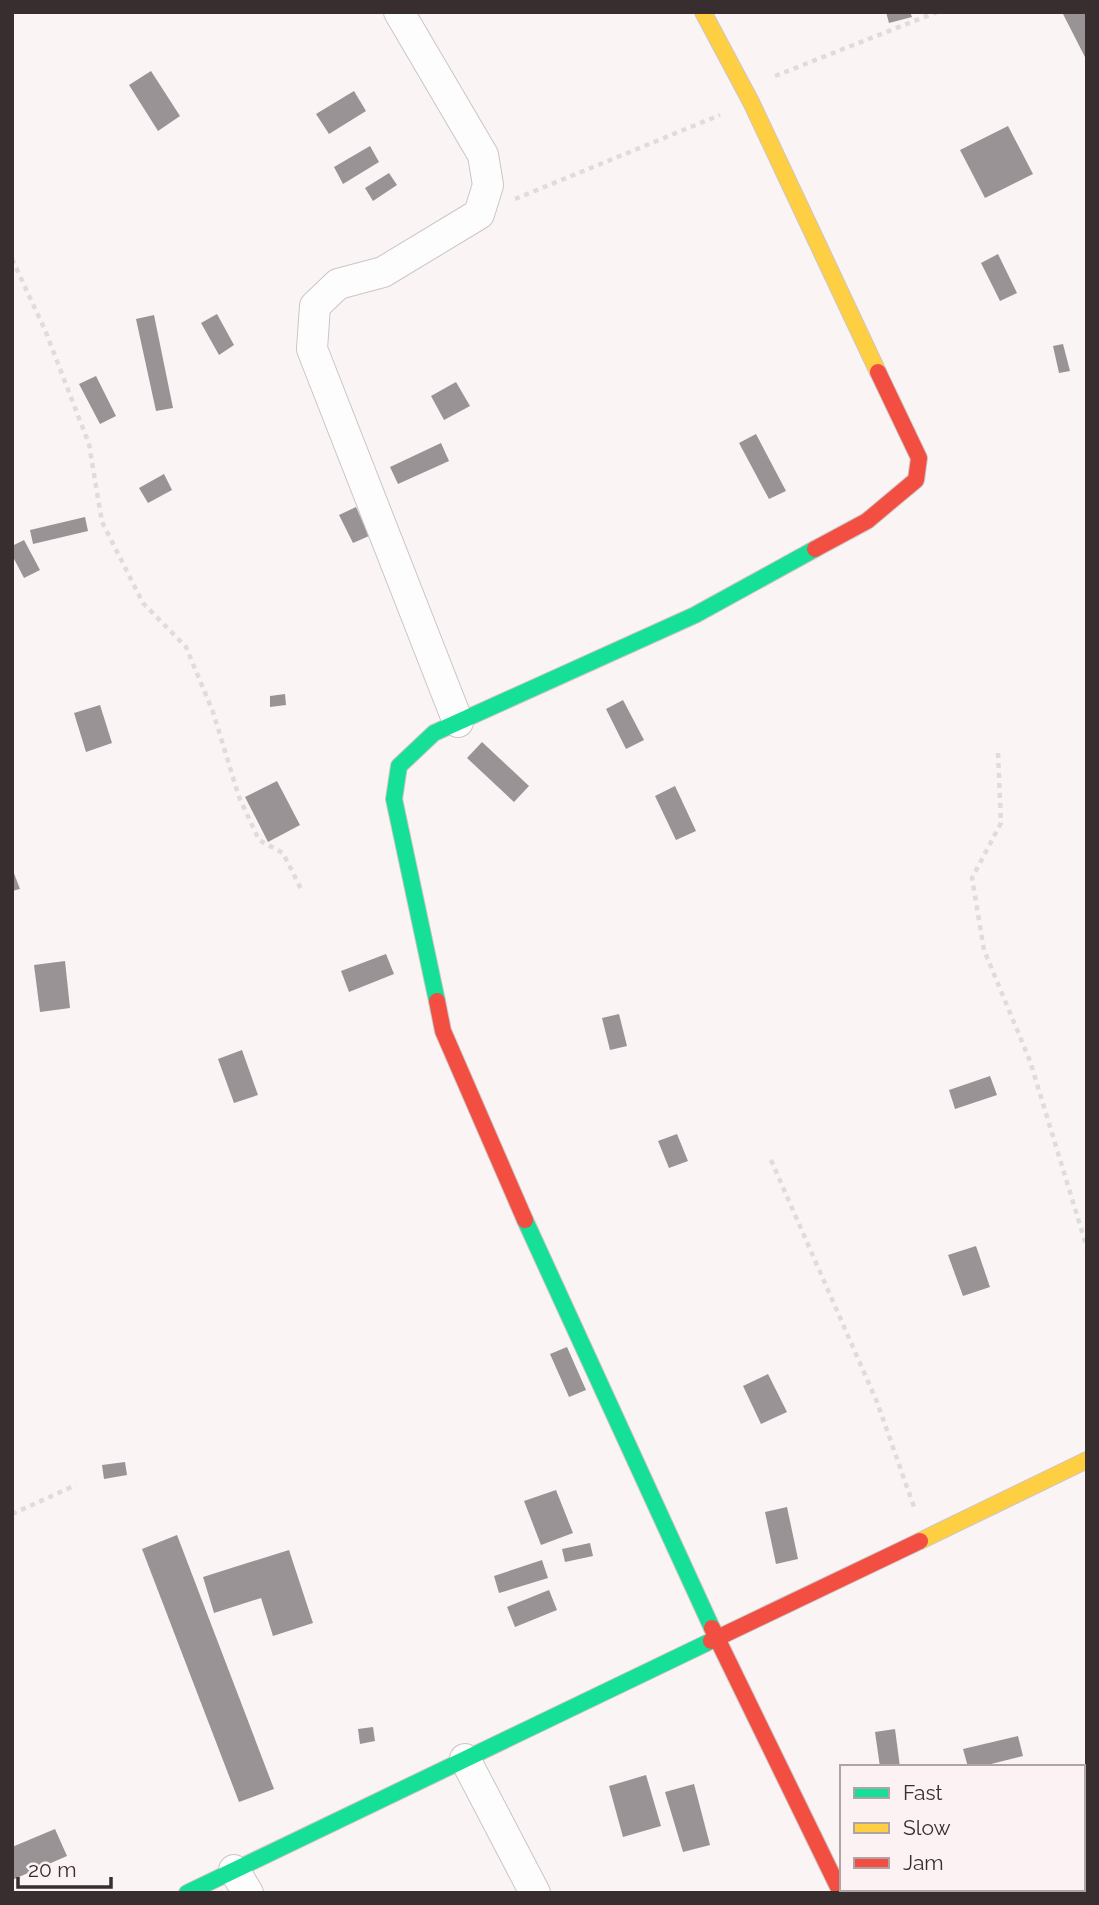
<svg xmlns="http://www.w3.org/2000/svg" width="1099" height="1905" font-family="Raleway,sans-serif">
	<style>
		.building { fill: #9a9395 }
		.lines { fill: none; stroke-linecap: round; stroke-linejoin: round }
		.street-casing { stroke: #ccc5c7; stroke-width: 32 }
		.fast-casing { stroke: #ccc5c7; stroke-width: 18 }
		.slow-casing { stroke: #ccc5c7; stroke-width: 18 }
		.jam-casing { stroke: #ccc5c7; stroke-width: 18 }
		.path { stroke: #dfdcdd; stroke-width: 4.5; stroke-dasharray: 5 5; stroke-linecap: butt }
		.street { stroke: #fefdfe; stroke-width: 30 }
		.fast { stroke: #16e098; stroke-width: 16 }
		.slow { stroke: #ffcf43; stroke-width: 16 }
		.jam { stroke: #f24e42; stroke-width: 16 }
	</style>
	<rect width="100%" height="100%" fill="#faf4f5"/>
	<g class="building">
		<polygon points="886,12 910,12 912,17 889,23"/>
		<polygon points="1062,12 1087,12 1087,61"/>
		<polygon points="151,71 180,116 158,131 129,85"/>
		<polygon points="354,91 366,111 329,134 316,114"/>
		<polygon points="1008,126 1033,174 985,198 960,150"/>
		<polygon points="370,146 379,162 343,184 334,167"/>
		<polygon points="389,173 397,185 373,201 365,188"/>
		<polygon points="998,254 1017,293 1000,301 981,263"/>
		<polygon points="217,314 234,345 219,355 201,323"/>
		<polygon points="154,315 173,408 156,411 136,319"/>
		<polygon points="1063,344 1070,371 1059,373 1053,346"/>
		<polygon points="96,376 116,416 100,424 79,384"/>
		<polygon points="456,382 470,406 444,420 431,396"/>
		<polygon points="756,434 786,491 769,499 739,443"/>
		<polygon points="441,443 449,461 398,484 390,467"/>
		<polygon points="164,474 172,490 148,503 139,488"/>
		<polygon points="356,507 369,536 353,543 339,515"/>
		<polygon points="85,517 88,531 33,544 30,530"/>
		<polygon points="24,540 40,570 24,578 12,555 12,546"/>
		<polygon points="285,694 286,705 270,707 270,696"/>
		<polygon points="623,700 644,740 626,749 606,709"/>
		<polygon points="100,705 112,743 86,752 74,713"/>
		<polygon points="482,742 529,786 514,802 467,758"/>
		<polygon points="277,781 300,825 268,842 245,797"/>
		<polygon points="675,786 696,831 676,840 655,796"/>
		<polygon points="12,868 20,889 12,891"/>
		<polygon points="386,954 394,974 349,992 341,971"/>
		<polygon points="65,961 70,1008 40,1012 34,965"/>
		<polygon points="619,1014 627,1046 610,1050 602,1018"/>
		<polygon points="242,1050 258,1095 234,1103 218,1059"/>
		<polygon points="990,1076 997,1095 955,1109 949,1090"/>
		<polygon points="677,1134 688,1161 669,1168 658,1141"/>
		<polygon points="976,1246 990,1287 963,1296 948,1255"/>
		<polygon points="567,1347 586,1390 569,1397 550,1354"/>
		<polygon points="768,1374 787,1412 761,1424 743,1386"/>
		<polygon points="125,1462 127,1475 104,1479 102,1465"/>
		<polygon points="556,1490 573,1533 541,1545 524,1501"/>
		<polygon points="787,1507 798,1559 776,1564 765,1512"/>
		<polygon points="177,1535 274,1789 239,1802 142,1549"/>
		<polygon points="590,1543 593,1556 565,1562 562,1549"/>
		<polygon points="289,1550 313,1623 273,1636 261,1598 214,1613 203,1577"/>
		<polygon points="542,1560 548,1578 499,1593 494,1576"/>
		<polygon points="549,1590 557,1610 515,1627 507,1607"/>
		<polygon points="373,1727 375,1741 360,1744 358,1729"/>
		<polygon points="895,1729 900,1767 880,1767 875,1732"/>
		<polygon points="1018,1736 1023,1756 979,1767 968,1767 963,1749"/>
		<polygon points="646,1775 661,1826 623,1837 609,1786"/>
		<polygon points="694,1784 710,1845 683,1852 665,1792"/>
		<polygon points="55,1829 67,1856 12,1880 12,1847"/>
	</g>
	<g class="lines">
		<g class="street-casing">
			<g id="street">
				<polyline points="399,12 483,155 488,185 479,214 383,272 338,284 315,306 312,349 458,722"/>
				<polyline points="465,1759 535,1893"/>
				<polyline points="234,1870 248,1893"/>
			</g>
		</g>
		<g class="fast-casing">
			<g id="fast">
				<polyline points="437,1001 394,799 399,766 434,733 695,615 815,549"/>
				<polyline points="525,1220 712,1628"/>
				<polyline points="187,1893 711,1641"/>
			</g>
		</g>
		<g class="slow-casing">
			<g id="slow">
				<polyline points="703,12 751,102 878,372"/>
				<polyline points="920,1541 1087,1460"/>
			</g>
		</g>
		<g class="jam-casing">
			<g id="jam">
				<polyline points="815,549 867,521 916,480 919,458 878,372"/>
				<polyline points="437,1001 443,1031 525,1220"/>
				<polyline points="712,1628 841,1893"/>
				<polyline points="711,1641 920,1541"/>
			</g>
		</g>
		<g class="path">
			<polyline points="775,76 937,12"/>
			<polyline points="515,199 720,115"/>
			<polyline points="12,259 45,330 89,444 102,522 143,603 186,647 213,712 239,797 259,840 283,853 301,889"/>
			<polyline points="998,753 1001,823 972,878 984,950 1030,1061 1087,1248"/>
			<polyline points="771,1160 877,1402 914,1507"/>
			<polyline points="12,1514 76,1485"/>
		</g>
		<use href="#street" class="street"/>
		<use href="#fast" class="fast"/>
		<use href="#slow" class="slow"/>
		<use href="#jam" class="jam"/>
	</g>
	<rect width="1099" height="1905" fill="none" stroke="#382e30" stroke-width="28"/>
	<rect x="840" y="1765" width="245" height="126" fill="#fcf2f4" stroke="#aea4a6" stroke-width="2"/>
	<rect x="854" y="1788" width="35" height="10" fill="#16e098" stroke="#aea4a6" stroke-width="2"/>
	<text x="903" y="1800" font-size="21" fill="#382e30">Fast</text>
	<rect x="854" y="1823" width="35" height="10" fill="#ffcf43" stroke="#aea4a6" stroke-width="2"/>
	<text x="903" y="1835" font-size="21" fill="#382e30">Slow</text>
	<rect x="854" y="1858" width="35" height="10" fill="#f24e42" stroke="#aea4a6" stroke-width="2"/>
	<text x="903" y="1870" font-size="21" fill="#382e30">Jam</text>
	<path d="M18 1877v10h93v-10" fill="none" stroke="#382e30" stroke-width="3.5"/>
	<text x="28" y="1877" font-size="21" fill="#382e30" stroke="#fcf2f4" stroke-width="5" paint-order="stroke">20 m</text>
</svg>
